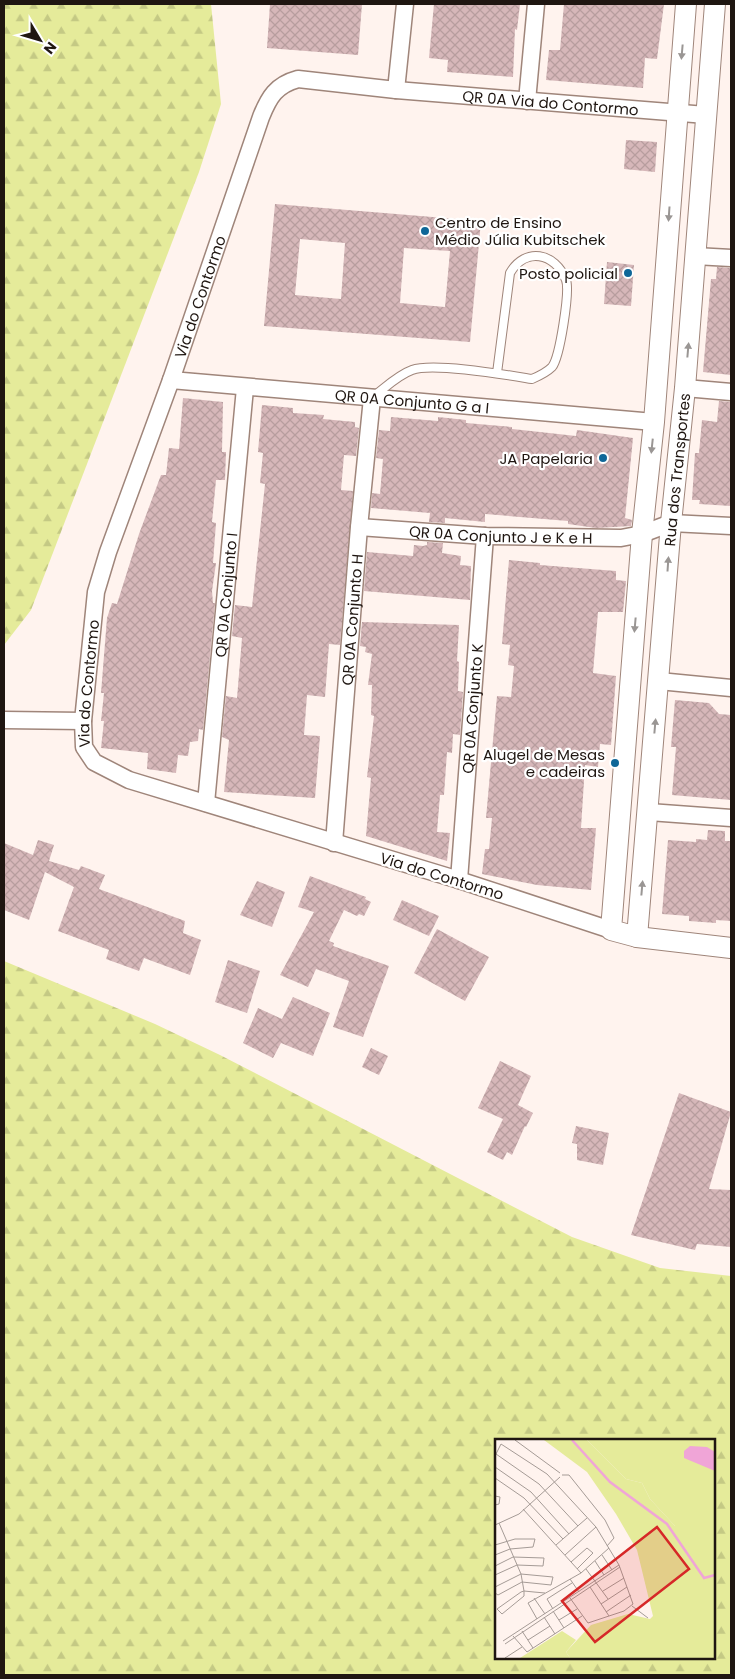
<svg xmlns="http://www.w3.org/2000/svg" width="735" height="1679" font-family="Poppins,sans-serif">
	<style>
		.forest { fill: url(#forest-firs); fill-rule: evenodd }
		.building { fill: url(#building-cross-hatch); fill-rule: evenodd }
		.lines { fill: none; stroke-linecap: round; stroke-linejoin: round }
		.service-casing { stroke: #9f857a; stroke-width: 10 }
		.minor-casing { stroke: #9f857a; stroke-width: 19 }
		.tertiary-casing { stroke: #9f857a; stroke-width: 22 }
		.service { stroke: #fff; stroke-width: 8 }
		.minor { stroke: #fff; stroke-width: 16 }
		.tertiary { stroke: #fff; stroke-width: 20 }
		.oneway { fill: #9a9694 }
		.poi-dot { fill: #0f6798; stroke: #fff; stroke-width: 2 }
		.labels { text-anchor: middle; dominant-baseline: central; stroke-width: 4.5; stroke-linejoin: round; paint-order: stroke }
		.street-label { font-size: 15px; fill: #1f1611; stroke: #fff }
		.poi-label { font-size: 15px; fill: #1f1611; stroke: #fff; text-anchor: end }
		.inset-river { fill: none; stroke: #f0a5d7; stroke-width: 2.5 }
		.inset-road { fill: none; stroke: #a59b96; stroke-width: 1 }
		.view { fill: #d62828; fill-opacity: 0.15; stroke: #d62828; stroke-width: 2.5 }
		.inset-edge { fill: none; stroke: #1f1611; stroke-width: 2.5 }
	</style>
	<defs>
		<pattern id="forest-firs" width="22" height="20" patternUnits="userSpaceOnUse" patternTransform="scale(1.25)"><rect width="22" height="20" fill="#e5eb9a"/><path d="M5 1l3.5 6h-7zM16 11l3.5 6h-7z" fill="#c4c984"/></pattern>
		<pattern id="building-cross-hatch" width="8" height="8" patternUnits="userSpaceOnUse" patternTransform="scale(1.25)"><rect width="8" height="8" fill="#d6b7b9"/><path d="M0 0l8 8M0 8l8-8" fill="none" stroke="#b79d9e"/></pattern>
	</defs>
	<rect width="100%" height="100%" fill="#fff3ee"/>
	<g class="forest">
		<polygon points="4,4 211,4 221,104 199,172 31,610 4,645"/>
		<path d="M4 961 155 1024 220 1055 572 1237 660 1268 731 1276V1675H4ZM496 1440H714V1658H496Z"/>
	</g>
	<g class="building">
		<polygon points="270,4 362,4 358,55 267,48"/>
		<polygon points="434,4 520,4 517,30 515,29 513,77 447,72 448,60 429,58"/>
		<polygon points="564,4 664,4 657,59 645,58 643,88 546,80 549,50 560,50"/>
		<polygon points="626,140 657,142 655,172 624,169"/>
		<path d="M275 204 481 221 470 342 264 326ZM300 239 345 243 341 299 295 295ZM404 248 450 251 445 307 400 303Z"/>
		<polygon points="607,262 634,265 631,306 604,304"/>
		<polygon points="717,267 731,268 731,375 703,372 711,279 716,279"/>
		<polygon points="183,398 223,402 222,452 226,452 225,480 216,480 212,522 216,523 213,563 216,563 212,591 213,603 215,603 203,730 199,729 198,741 190,742 188,756 178,755 176,773 147,769 148,753 101,748 104,721 101,721 104,693 101,693 107,618 112,603 117,604 139,534 161,475 166,475 169,448 179,449"/>
		<polygon points="719,401 731,402 731,506 699,504 700,500 692,500 695,453 699,453 702,420 717,422"/>
		<polygon points="262,405 293,408 293,413 324,415 323,419 355,422 355,427 359,428 356,456 344,455 341,490 353,491 340,645 329,644 325,697 307,695 304,735 320,736 315,798 224,792 229,740 222,737 226,696 237,698 242,638 232,636 235,605 252,607 265,484 260,483 263,453 258,452"/>
		<polygon points="391,417 438,421 438,417 466,420 466,423 512,427 512,429 531,431 576,436 577,430 633,438 625,518 632,520 631,526 596,528 568,524 568,521 485,514 485,522 445,518 445,523 429,522 430,513 371,508 372,493 380,494 383,459 376,458 379,430 390,431"/>
		<polygon points="427,542 443,543 442,553 461,556 460,565 471,566 470,600 364,591 367,552 413,556 414,545 423,546 427,545"/>
		<polygon points="509,560 540,563 540,565 616,571 616,580 626,581 623,612 598,612 593,673 616,676 611,745 600,744 598,767 585,765 581,828 596,828 591,890 537,885 482,874 485,849 489,849 492,818 486,818 497,696 511,697 514,666 508,665 510,645 502,644"/>
		<polygon points="362,622 459,625 457,661 459,662 458,691 463,692 460,735 453,734 452,753 447,752 444,795 440,795 437,832 450,833 447,861 366,836 371,778 367,777 374,716 371,715 372,685 368,685 372,654 365,652 366,647 360,646"/>
		<polygon points="675,700 709,703 719,714 731,715 731,800 672,795 676,747 671,747"/>
		<polygon points="708,830 725,831 725,841 731,841 731,921 716,920 716,923 689,921 689,916 662,914 668,840 696,842 696,839 707,840"/>
		<polygon points="38,840 54,845 49,861 79,870 81,866 105,875 99,889 185,921 183,933 201,940 190,975 144,958 139,971 106,959 109,950 58,931 74,887 45,872 29,920 4,910 4,843 33,855"/>
		<polygon points="310,876 366,897 365,899 371,902 364,916 359,914 357,916 344,910 329,941 334,943 333,946 389,966 363,1037 333,1027 349,981 316,969 308,987 280,975 314,912 298,907"/>
		<polygon points="257,881 285,892 272,927 240,915"/>
		<polygon points="402,900 439,916 429,936 393,920"/>
		<polygon points="437,929 489,957 465,1001 414,973"/>
		<polygon points="228,960 260,971 247,1013 215,1002"/>
		<polygon points="293,997 330,1013 313,1056 281,1043 273,1058 243,1043 258,1008 282,1019"/>
		<polygon points="371,1048 388,1056 379,1075 362,1067"/>
		<polygon points="500,1061 531,1076 518,1105 533,1113 526,1127 525,1126 512,1155 507,1152 503,1160 487,1152 503,1119 478,1108"/>
		<polygon points="679,1093 731,1112 709,1189 731,1190 731,1247 697,1244 695,1250 631,1235"/>
		<polygon points="576,1126 609,1133 603,1165 577,1160 577,1144 572,1143"/>
	</g>
	<g class="lines">
		<g class="service-casing">
			<path id="service" d="M374 396C386 387 398 375 412 370 433 362 507 375 532 379 539 376 546 373 552 367 560 357 570 291 566 280 555 252 525 247 510 273L497 373"/>
		</g>
		<g class="minor-casing">
			<g id="minor">
				<polyline points="396,90 405,4"/>
				<polyline points="527,101 536,4"/>
				<polyline points="695,256 731,258"/>
				<path id="s1" d="M171 380 654 422"/>
				<polyline points="685,388 731,392"/>
				<path id="s2" d="M359 527 485 536 621 538 642 534 671 523 731 526"/>
				<polyline points="659,681 731,688"/>
				<polyline points="4,720 83,721"/>
				<path id="s3" d="M206 803 245 388"/>
				<polyline points="649,812 731,818"/>
				<path id="s4" d="M334 843 359 527 372 398"/>
				<path id="s5" d="M459 880 485 536"/>
				<path id="s6" d="M611 930 459 880 129 780 94 762 84 747 83 721 96 592 108 552 171 380 261 117C269 97 276 85 298 79L396 90 706 115"/>
			</g>
		</g>
		<g class="tertiary-casing">
			<g id="tertiary">
				<polyline points="686,4 654,422 642,534 611,930 637,937 731,948"/>
				<path id="s7" d="M637 937 671 523 685 388 715 4"/>
			</g>
		</g>
		<use href="#service" class="service"/>
		<use href="#minor" class="minor"/>
		<use href="#tertiary" class="tertiary"/>
	</g>
	<defs><path id="oneway-solid" d="M-6-.8H1V-3.2L6.5 0L1 3.2V.8H-6Z" transform="scale(1.25)"/></defs>
	<g class="oneway">
		<use href="#oneway-solid" transform="translate(682 52) rotate(95)"/>
		<use href="#oneway-solid" transform="translate(669 214) rotate(94)"/>
		<use href="#oneway-solid" transform="translate(688 350) rotate(-85)"/>
		<use href="#oneway-solid" transform="translate(652 446) rotate(96)"/>
		<use href="#oneway-solid" transform="translate(668 564) rotate(-86)"/>
		<use href="#oneway-solid" transform="translate(635 625) rotate(95)"/>
		<use href="#oneway-solid" transform="translate(655 726) rotate(-85)"/>
		<use href="#oneway-solid" transform="translate(642 888) rotate(-85)"/>
	</g>
	<g class="poi-dot">
		<circle cx="425" cy="231" r="5"/>
		<circle cx="628" cy="273" r="5"/>
		<circle cx="603" cy="458" r="5"/>
		<circle cx="615" cy="763" r="5"/>
	</g>
	<g class="labels">
		<g class="street-label">
			<text stroke="none"><textPath href="#s6" startOffset="1530">QR 0A Via do Contormo</textPath></text>
			<text stroke="none"><textPath href="#s6" startOffset="1031">Via do Contormo</textPath></text>
			<text stroke="none"><textPath href="#s1" startOffset="242">QR 0A Conjunto G a I</textPath></text>
			<text stroke="none"><textPath href="#s7" startOffset="469">Rua dos Transportes</textPath></text>
			<text stroke="none"><textPath href="#s2" startOffset="142">QR 0A Conjunto J e K e H</textPath></text>
			<text stroke="none"><textPath href="#s3" startOffset="209">QR 0A Conjunto I</textPath></text>
			<text stroke="none"><textPath href="#s4" startOffset="224">QR 0A Conjunto H</textPath></text>
			<text stroke="none"><textPath href="#s6" startOffset="626">Via do Contormo</textPath></text>
			<text stroke="none"><textPath href="#s5" startOffset="172">QR 0A Conjunto K</textPath></text>
			<text transform="translate(442 876) rotate(17)">Via do Contormo</text>
		</g>
		<g class="poi-label">
			<text x="435" y="222" text-anchor="start">Centro de Ensino<tspan x="435" dy="17">Médio Júlia Kubitschek</tspan></text>
			<text x="618" y="273">Posto policial</text>
			<text x="593" y="458">JA Papelaria</text>
			<text x="605" y="754">Alugel de Mesas<tspan x="605" dy="17">e cadeiras</tspan></text>
		</g>
	</g>
	<g transform="translate(495 1439)">
		<rect width="220" height="220" fill="#fff3ee"/>
		<path d="M49 1H92L131 40 147 44 155 60 180 87 211 105H220V219H75L71 213 96 186 133 175 155 180 158 177 142 111 121 75 92 33Z" fill="#e5eb9a"/>
		<path d="M92 1H220V105H211L204 113 181 100 180 87 155 60 147 44 131 40ZM67 192 81 201 71 213 75 219H25Z" fill="#e5eb9a"/>
		<path d="M195 7 212 8 220 13V32L189 19V12Z" fill="#f0a5d7"/>
		<path class="inset-river" d="M77 1 115 43 172 85 209 139 220 136"/>
		<path class="inset-road" d="M20 1 65 34M0 28 36 53 74 95M67 36H74L110 81 119 99 112 107M0 39 29 59 68 100M0 57 5 58 4 65 0 66M28 70 86 134M4 84 26 135 29 152V157L7 175 2 170 26 153 29 152 39 153 50 154M0 86 24 75 65 38M0 106 20 100H40L38 108 15 110 0 116M61 106 92 79M70 116 101 88M107 116 117 131M100 122 109 136M76 123 92 109 98 114 82 130M0 127 18 118 49 119 48 127 22 126 0 136M91 130 113 160M75 140 84 153M0 148 26 135 58 138 56 146 27 143 3 156 0 154M95 148 114 177M108 152 129 139M39 159 50 175M75 159 93 184 129 172 138 165 124 126 101 88 52 35 6 5 1 15 44 45 83 87M106 165 132 148M137 167 153 179M58 170 52 160 77 144M58 172 69 189M111 173 136 156M49 178 60 195M42 180 33 164 86 134 114 109M64 181 82 170M27 192 38 209M18 197 32 213 87 177M33 201 55 187M8 202 124 126M10 205 125 128M10 219 27 208"/>
		<path class="view" d="M162 88 194 130 100 203 67 162Z"/>
		<rect width="220" height="220" class="inset-edge"/>
	</g>
	<rect width="735" height="1679" fill="none" stroke="#1f1611" stroke-width="10"/>
	<g transform="translate(40 40) rotate(128)" stroke="#ffffff" stroke-width="4" paint-order="stroke">
	<path d="M0-4L9 19L0 12L-9 19Z" fill="#1f1611"/>
	<text y="-8" font-size="14" font-weight="bold" text-anchor="middle" fill="#1f1611">N</text>
	</g>
</svg>
